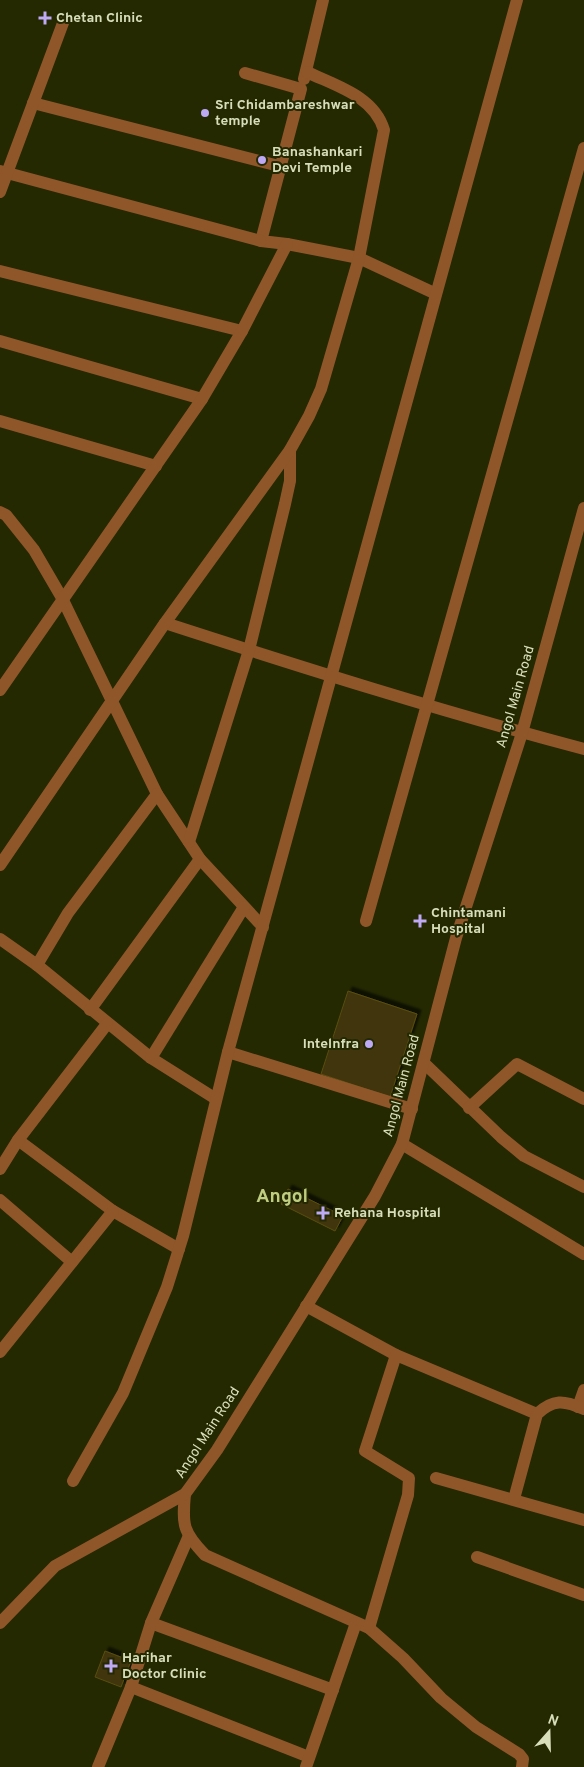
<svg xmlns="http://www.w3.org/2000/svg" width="584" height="1767" font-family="Overpass,sans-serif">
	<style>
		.building { fill: #3f360b; stroke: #5a4d0e; filter: url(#shadow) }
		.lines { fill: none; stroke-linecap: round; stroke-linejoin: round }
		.minor { stroke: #8f5629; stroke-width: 12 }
		.poi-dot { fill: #bea9f5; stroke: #242901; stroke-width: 2 }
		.labels { text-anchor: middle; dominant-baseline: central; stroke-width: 4; stroke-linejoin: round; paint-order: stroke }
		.poi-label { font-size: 14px; font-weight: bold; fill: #d7deb9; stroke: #242901; text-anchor: start }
		.street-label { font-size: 14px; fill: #d7deb9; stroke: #242901 }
		.district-label { font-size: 19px; font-weight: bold; fill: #bfcd80; stroke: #242901 }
	</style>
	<defs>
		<filter id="shadow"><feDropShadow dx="4" dy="-4" stdDeviation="1" flood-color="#0009"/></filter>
	</defs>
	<rect width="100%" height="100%" fill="#242901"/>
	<g class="building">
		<polygon points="348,991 417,1014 390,1097 321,1074"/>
		<polygon points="288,1189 343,1216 335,1231 281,1204"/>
		<polygon points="105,1651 131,1661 121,1687 95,1677"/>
	</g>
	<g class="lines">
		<g class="minor">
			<polyline points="245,73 301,89 261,241 287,244 359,258 434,293"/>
			<polyline points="304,79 323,0"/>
			<polyline points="33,103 279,166"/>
			<polyline points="0,171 261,241"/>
			<polyline points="0,192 63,23"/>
			<polyline points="0,271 242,331"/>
			<polyline points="0,341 202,399"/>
			<polyline points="0,421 156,466"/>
			<polyline points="0,512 6,515 34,550 62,598 157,794 200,859 263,927"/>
			<path d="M165 623C304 668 443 712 584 749"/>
			<polyline points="0,690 202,399 242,331 287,244"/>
			<polyline points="189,842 249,650 285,504 290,481 290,450"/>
			<path d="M0 865 165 623 290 450 309 416 321 389 359 258 384 130C374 96 336 86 307 72"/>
			<polyline points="366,921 584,148"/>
			<polyline points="0,939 37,965 151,1058 216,1099"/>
			<polyline points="37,965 68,913 157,794"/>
			<polyline points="90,1010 200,859"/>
			<polyline points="228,1052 412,1109"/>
			<polyline points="151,1058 244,907"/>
			<polyline points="424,1063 501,1137 524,1156 584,1187"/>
			<polyline points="469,1108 517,1064 584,1099"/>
			<polyline points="18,1140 113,1211 179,1249"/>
			<polyline points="402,1144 584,1254"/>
			<polyline points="0,1169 18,1140 107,1024"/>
			<polyline points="0,1200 72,1262"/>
			<polyline points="306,1306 396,1355 537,1414"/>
			<polyline points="0,1352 113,1211"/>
			<polyline points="578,1407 584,1390"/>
			<polyline points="436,1478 584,1520"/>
			<polyline points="73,1481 123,1393 167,1287 183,1236 228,1052 517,0"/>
			<path d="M185 1494C182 1525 183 1532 205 1555L369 1628 403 1658 441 1698 476 1727 519 1754 523 1759 522 1767"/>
			<path d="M514 1499 537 1414C553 1399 564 1400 584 1409"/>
			<polyline points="477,1557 584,1595"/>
			<polyline points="0,1623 55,1566 185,1494 217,1450 375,1196 402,1144 456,938 522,733 584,508"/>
			<polyline points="151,1623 333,1690"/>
			<polyline points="369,1628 408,1495 409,1478 365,1451 396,1355"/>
			<polyline points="131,1687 309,1757"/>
			<polyline points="98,1767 131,1687 151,1623 188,1538"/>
			<polyline points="306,1767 356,1623"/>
		</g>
	</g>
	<g class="poi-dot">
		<path d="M42.5 10.5h5v5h5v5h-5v5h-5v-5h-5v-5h5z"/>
		<circle cx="205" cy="113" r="5"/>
		<circle cx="262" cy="160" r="5"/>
		<path d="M417.5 913.5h5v5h5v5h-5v5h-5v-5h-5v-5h5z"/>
		<circle cx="369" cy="1044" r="5"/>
		<path d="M320.5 1205.5h5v5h5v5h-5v5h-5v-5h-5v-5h5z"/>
		<path d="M108.5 1658.5h5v5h5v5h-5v5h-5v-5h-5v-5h5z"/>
	</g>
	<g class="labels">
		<g class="poi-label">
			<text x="56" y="18">Chetan Clinic</text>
			<text x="215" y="105">Sri Chidambareshwar<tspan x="215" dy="16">temple</tspan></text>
			<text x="272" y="152">Banashankari<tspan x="272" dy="16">Devi Temple</tspan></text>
			<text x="431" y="913">Chintamani<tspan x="431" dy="16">Hospital</tspan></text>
			<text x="359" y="1044" text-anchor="end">Intelnfra</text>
			<text x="334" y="1213">Rehana Hospital</text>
			<text x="122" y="1658">Harihar<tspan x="122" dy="16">Doctor Clinic</tspan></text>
		</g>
		<g class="street-label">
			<text transform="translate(516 697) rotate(-74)">Angol Main Road</text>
			<text transform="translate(402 1086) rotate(-75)">Angol Main Road</text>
			<text transform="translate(208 1433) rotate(-57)">Angol Main Road</text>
		</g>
		<g class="district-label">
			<text x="282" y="1197">Angol</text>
		</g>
	</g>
	<g transform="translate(549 1732) rotate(20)" stroke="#242901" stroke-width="4" paint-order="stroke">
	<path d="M0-4L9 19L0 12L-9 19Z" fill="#d7deb9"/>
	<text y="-8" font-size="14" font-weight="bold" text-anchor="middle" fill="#d7deb9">N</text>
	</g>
</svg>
